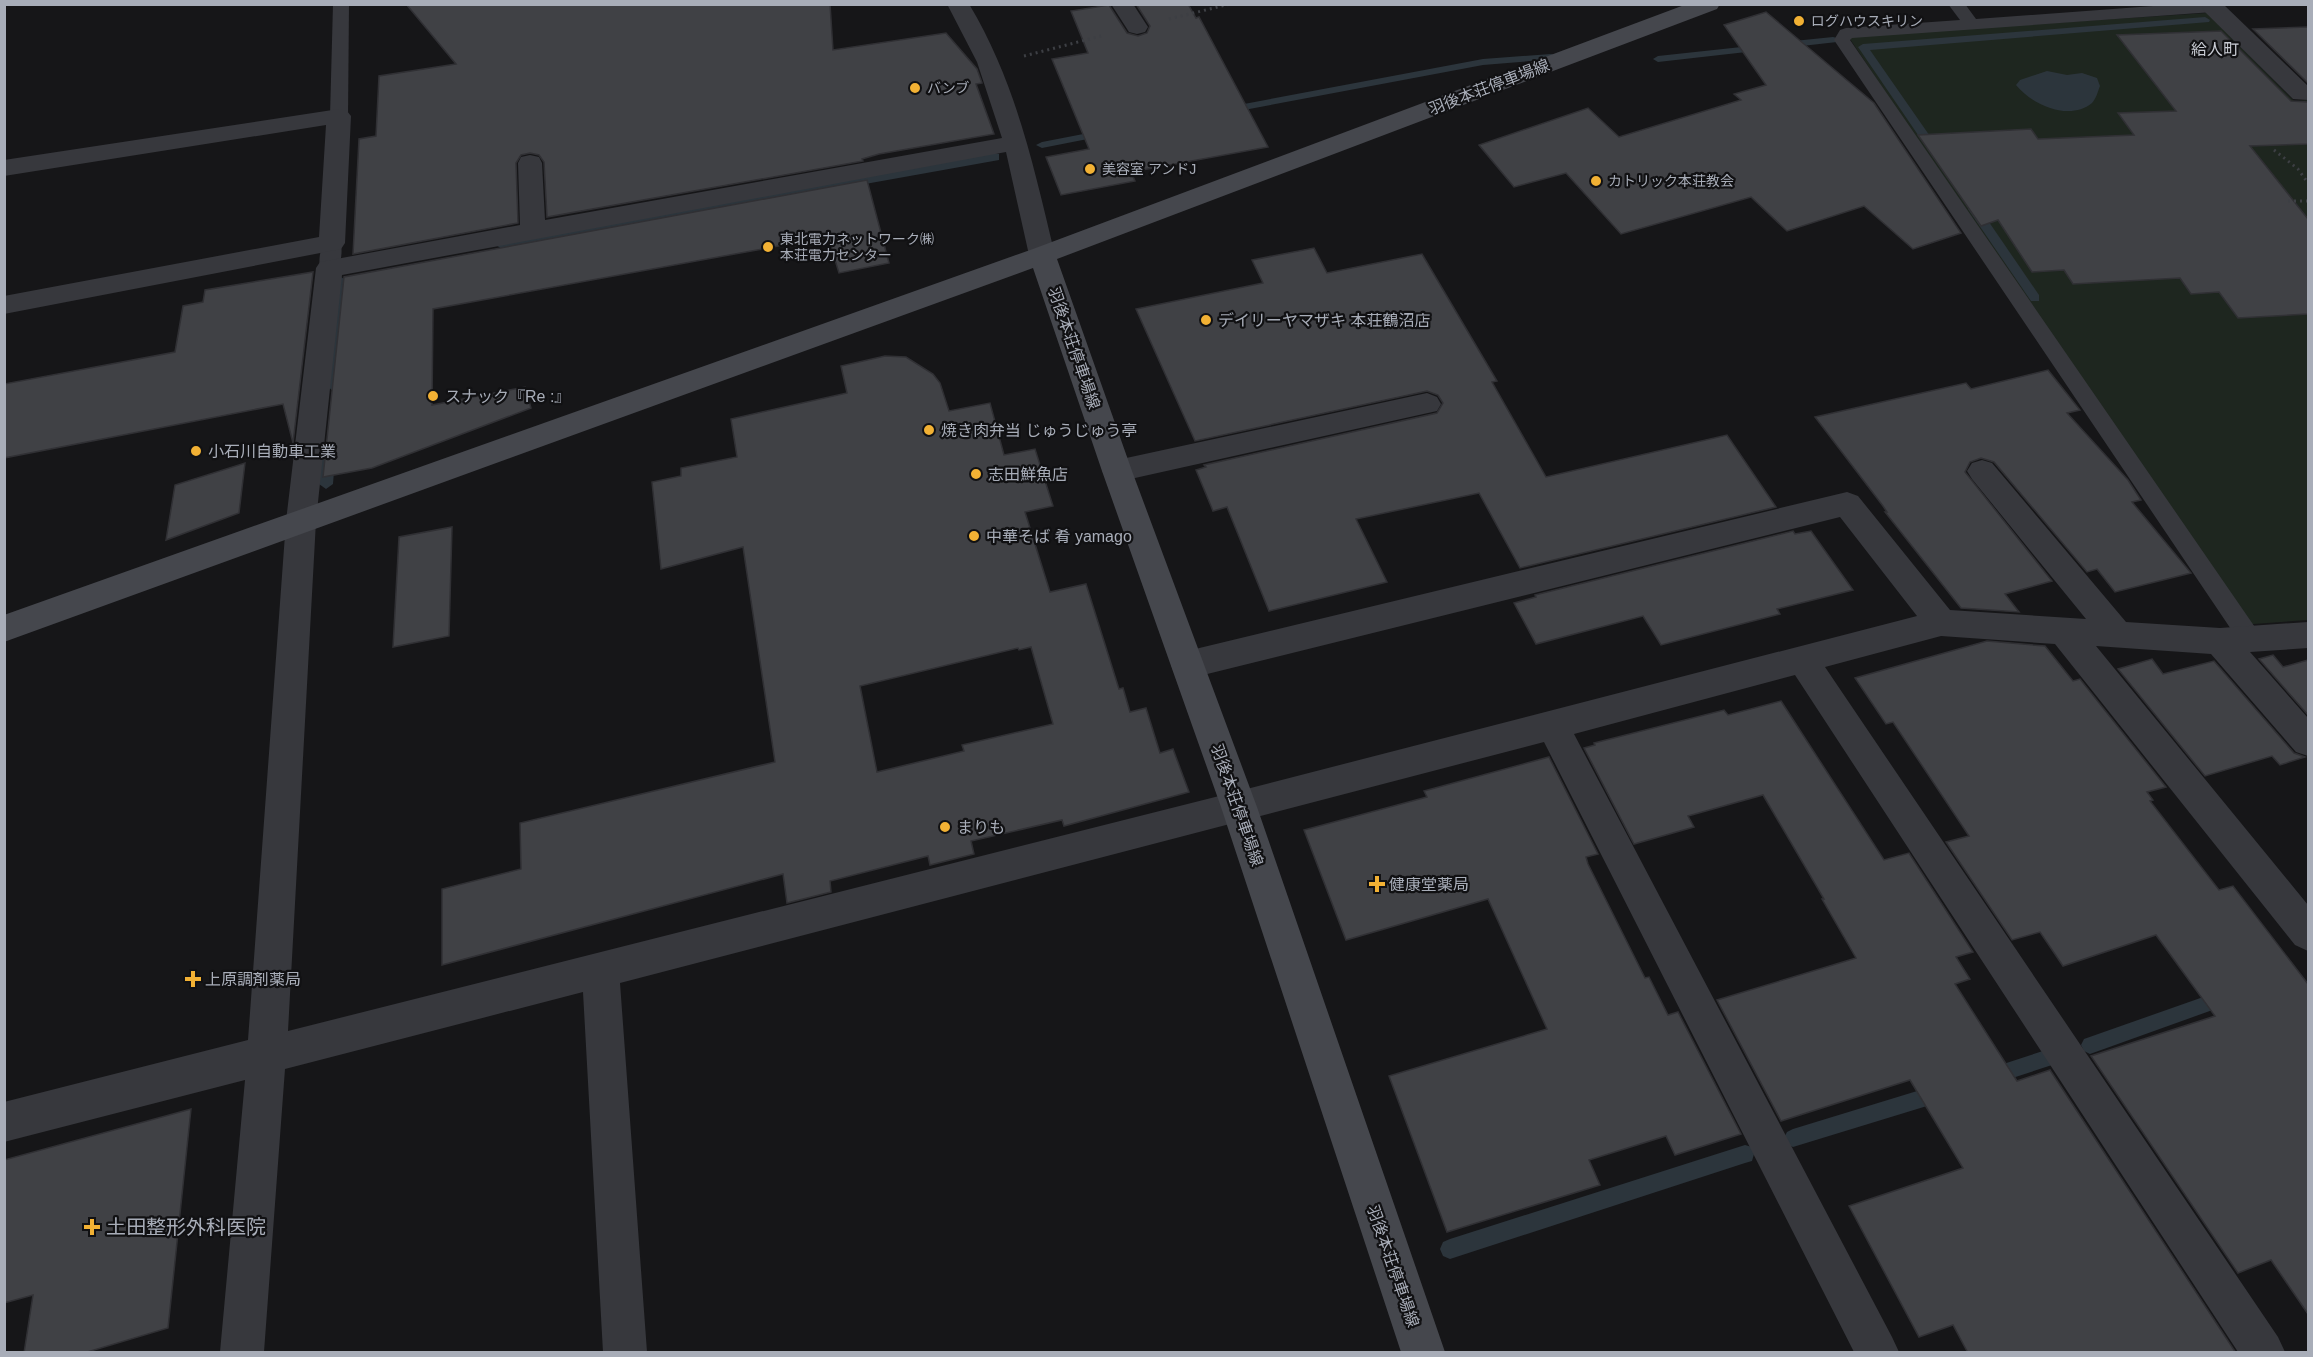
<svg xmlns="http://www.w3.org/2000/svg" width="2313" height="1357" font-family="Arial,'Noto Sans JP',sans-serif">
	<style>
		.green { fill: #1e261f }
		.water { fill: #2c353c }
		.lines { fill: none; stroke-linecap: round; stroke-linejoin: round }
		.stream { fill: #2c353c; fill-rule: evenodd }
		.building { fill: #404145; stroke: #303034; stroke-width: 1.5; fill-rule: evenodd }
		.path { stroke: #3d3f44; stroke-width: 3; stroke-dasharray: 2 4; stroke-linecap: butt }
		.lane { fill: #37383d; fill-rule: evenodd }
		.street { fill: #37383d; fill-rule: evenodd }
		.secondary { fill: #45474d; fill-rule: evenodd }
		.poi-dot { fill: #f2b134; stroke: #111113; stroke-width: 2 }
		.labels { text-anchor: middle; dominant-baseline: central; stroke-width: 4.5; stroke-linejoin: round; paint-order: stroke }
		.far-poi-label { font-size: 14px; fill: #a8adb8; stroke: #111113; text-anchor: start }
		.far-quarter-label { font-size: 16px; fill: #c9ccd4; stroke: #111113 }
		.street-label { font-size: 16px; fill: #a8adb8; stroke: #111113 }
		.poi-label { font-size: 16px; fill: #a8adb8; stroke: #111113; text-anchor: start }
		.near-poi-label { font-size: 20px; fill: #a8adb8; stroke: #111113; text-anchor: start }
	</style>
	<rect width="100%" height="100%" fill="#161618"/>
	<polygon class="green" points="2207,13 2294,101 2308,100 2308,620 2240,625 1848,36"/>
	<path class="water" d="M2047 71 2067 75 2082 73 2097 78 2100 86C2098 91 2096 99 2092 103 2069 122 2031 104 2016 85L2020 80Z"/>
	<g class="lines">
		<g class="stream">
			<polygon points="2205,17 2210,20 2209,22 1870,50 1941,152 1935,156 1931,154 1858,47 1863,44"/>
			<polygon points="1833,37 1837,38 1837,42 1784,48 1779,45 1784,42"/>
			<polygon points="1760,45 1765,48 1764,50 1658,62 1653,59 1658,56"/>
			<polygon points="1551,54 1555,55 1555,59 1483,65 1228,113 1223,110 1228,107 1483,59"/>
			<polygon points="1104,130 1108,131 1108,135 1042,148 1036,145 1042,142"/>
			<polygon points="995,153 999,154 999,160 502,249 496,245 502,241"/>
			<polygon points="1974,205 1978,206 2039,295 2039,301 2031,301 1968,209"/>
			<polygon points="341,277 347,281 339,386 333,391 327,386 335,281"/>
			<polygon points="328,453 335,458 333,484 326,489 319,484 321,458"/>
			<polygon points="2226,989 2232,991 2235,997 2232,1003 2090,1054 2084,1051 2081,1045 2084,1039"/>
			<polygon points="2046,1050 2052,1053 2055,1059 2052,1065 1991,1085 1985,1082 1982,1076 1985,1070"/>
			<polygon points="1940,1084 1946,1087 1949,1093 1946,1099 1940,1102 1793,1147 1787,1144 1784,1138 1787,1132 1793,1129"/>
			<polygon points="1745,1145 1752,1147 1754,1154 1752,1161 1745,1163 1450,1259 1443,1256 1440,1249 1443,1242 1450,1239"/>
		</g>
	</g>
	<g class="building">
		<polygon points="406,4 830,4 833,50 946,33 977,69 982,83 976,84 994,134 879,154 862,159 863,161 547,217 544,162 539,155 530,153 521,155 516,163 518,223 353,254 359,139 376,136 379,76 456,64"/>
		<polygon points="1136,4 1188,4 1196,18 1199,17 1268,147 1131,172 1135,181 1061,195 1046,157 1089,149 1052,59 1088,53 1071,11 1109,5 1127,33 1138,36 1147,33 1150,26"/>
		<polygon points="1766,12 1874,103 1961,233 1913,249 1864,206 1787,231 1751,197 1621,234 1566,173 1514,187 1479,145 1588,108 1619,137 1741,100 1734,94 1766,85 1724,25"/>
		<polygon points="2308,27 2308,83 2253,29"/>
		<polygon points="2221,31 2291,101 2308,102 2308,144 2250,146 2308,219 2308,314 2238,318 2219,292 2191,294 2180,278 2073,284 2064,270 2032,272 1998,220 1981,226 1918,135 2031,129 2038,139 2134,135 2118,113 2176,111 2117,35"/>
		<polygon points="867,180 889,263 839,273 828,237 433,309 432,405 525,387 531,408 372,468 323,477 344,277"/>
		<polygon points="1314,248 1327,273 1422,254 1497,381 1492,382 1546,477 1727,435 1776,507 1520,568 1479,493 1356,519 1387,582 1269,611 1227,507 1213,511 1196,470 1206,467 1204,465 1437,413 1443,403 1438,395 1427,391 1195,441 1136,309 1263,283 1252,260"/>
		<polygon points="313,272 293,443 283,404 4,458 4,384 175,352 183,306 203,302 205,290"/>
		<path d="M885 356 906 357 933 374 940 383 949 411 990 403 1004 455 1035 449 1053 506 1025 512 1050 592 1086 584 1119 689 1123 688 1130 712 1146 708 1160 753 1173 749 1189 792 1064 826 1062 820 971 841 974 854 930 865 928 856 830 881 831 892 787 903 783 874 442 965V889L521 869 520 823 775 762 743 547 661 569 652 482 681 476V468L737 457 731 419 847 393 841 366ZM1031 647 1053 724 962 745 964 751 877 772 860 686 1018 648 1019 650Z"/>
		<polygon points="2048,370 2080,410 2067,413 2128,480 2141,500 2132,502 2191,573 2115,592 2097,569 2087,572 1994,462 1981,458 1970,462 1965,472 2052,581 2005,594 2019,612 1961,608 1885,512 1887,512 1883,506 1815,417 1966,383 1971,389"/>
		<polygon points="245,463 239,513 166,540 175,485"/>
		<polygon points="452,527 449,636 393,647 399,537"/>
		<polygon points="1793,531 1795,534 1811,531 1853,590 1777,609 1780,614 1661,645 1643,616 1536,644 1514,603 1536,597 1535,595"/>
		<polygon points="1987,641 2045,646 2073,681 2080,679 2166,787 2147,792 2153,800 2150,801 2219,890 2233,886 2308,984 2308,1314 2271,1260 2238,1273 2091,1056 2215,1016 2156,935 2063,966 2040,932 2012,940 1946,842 1969,836 1893,722 1886,724 1855,678"/>
		<polygon points="2273,655 2283,667 2308,660 2308,715 2259,659"/>
		<polygon points="2152,659 2163,674 2214,661 2294,753 2305,757 2280,765 2272,756 2205,776 2118,669"/>
		<polygon points="1781,701 1884,860 1909,853 1973,952 1956,957 1970,979 1955,984 2017,1081 2050,1070 2236,1353 1968,1353 1953,1325 1919,1337 1849,1206 1963,1168 1910,1080 1781,1121 1717,1000 1856,958 1822,899 1824,899 1763,795 1688,816 1694,827 1634,844 1584,748 1595,745 1594,743 1724,710 1728,715"/>
		<polygon points="1549,757 1598,854 1586,857 1588,864 1645,978 1649,977 1668,1015 1678,1012 1741,1134 1675,1155 1666,1136 1589,1160 1600,1185 1447,1232 1389,1076 1547,1029 1488,899 1346,940 1304,830 1427,797 1424,791"/>
		<polygon points="191,1109 168,1328 84,1353 24,1353 33,1295 4,1303 4,1160"/>
	</g>
	<g class="lines">
		<g class="path">
			<polyline points="1169,19 1230,4"/>
			<polyline points="1024,56 1101,36"/>
			<polyline points="2274,150 2298,169 2308,183"/>
			<polyline points="2288,201 2308,201"/>
		</g>
		<g class="lane">
			<polygon points="333,4 349,4 348,116 345,120 333,120 330,116"/>
			<polygon points="1948,4 1965,4 1976,19 2180,4 2219,4 2221,7 2213,12 1852,38 1850,40 2259,633 2263,640 2259,647 2251,650 2243,647 1834,40 1840,30 1846,28 1960,20"/>
			<path d="M332 237 339 239C344 247 341 265 336 273L329 275 322 273C317 265 320 247 325 239Z"/>
		</g>
		<g class="street">
			<path d="M947 4H969C1016 82 1034 168 1055 255L1051 261 1042 264 1033 261 1029 255 1006 152 342 275 316 521 288 1031 1239 791 1917 616 1840 517 1187 679 1175 675 1171 665 1175 655 1187 651 1847 492 1858 496 1950 610 2086 619 1972 479 1967 471 1972 463 1982 460 1992 463 2126 622 2220 628 2308 622V648L2250 652 2308 718V756L2296 752 2211 654 2096 646 2308 905V951L2295 945 2055 644 1941 636 1825 667 2278 1337 2285 1352H2238L1795 675 1574 734 1892 1337 1899 1352H1854L1544 742 620 983 647 1352H603L583 992 285 1069 264 1352H220L245 1080 4 1142V1102L248 1040 286 521 316 268 320 262 520 225 518 163 521 157 530 155 539 157 542 163 545 220 1002 138 977 62Z"/>
			<polygon points="1111,4 1133,4 1148,27 1145,32 1137,34 1129,32"/>
			<polygon points="2204,4 2223,4 2308,86 2308,100 2293,99 2205,12 2202,7"/>
			<polygon points="339,109 347,111 351,116 345,243 341,249 4,314 4,296 319,237 326,125 4,176 4,160"/>
			<polygon points="1427,393 1437,397 1441,404 1437,411 1117,482 1107,479 1102,471 1107,463 1117,460"/>
		</g>
		<polygon class="secondary" points="1687,4 1720,4 1717,9 1057,259 1132,471 1257,807 1445,1352 1401,1352 1221,807 1102,471 1033,268 4,642 4,615 1033,249"/>
	</g>
	<g class="poi-dot">
		<circle cx="1799" cy="21" r="6"/>
		<circle cx="915" cy="88" r="6"/>
		<circle cx="1090" cy="169" r="6"/>
		<circle cx="1596" cy="181" r="6"/>
		<circle cx="768" cy="247" r="6"/>
		<circle cx="1206" cy="320" r="6"/>
		<circle cx="433" cy="396" r="6"/>
		<circle cx="929" cy="430" r="6"/>
		<circle cx="196" cy="451" r="6"/>
		<circle cx="976" cy="474" r="6"/>
		<circle cx="974" cy="536" r="6"/>
		<circle cx="945" cy="827" r="6"/>
		<path d="M1374 875h6v6h6v6h-6v6h-6v-6h-6v-6h6z"/>
		<path d="M190 970h6v6h6v6h-6v6h-6v-6h-6v-6h6z"/>
		<path d="M89 1218h6v6h6v6h-6v6h-6v-6h-6v-6h6z"/>
	</g>
	<g class="labels">
		<g class="far-poi-label">
			<text x="1811" y="21">ログハウスキリン</text>
			<text x="927" y="88">バンブ</text>
			<text x="1102" y="169">美容室 アンドJ</text>
			<text x="1608" y="181">カトリック本荘教会</text>
			<text x="780" y="239">東北電力ネットワーク㈱<tspan x="780" dy="16">本荘電力センター</tspan></text>
		</g>
		<g class="far-quarter-label">
			<text x="2215" y="49">給人町</text>
		</g>
		<g class="street-label">
			<text transform="translate(1489 87) rotate(-21)">羽後本荘停車場線</text>
			<text transform="translate(1074 348) rotate(71)">羽後本荘停車場線</text>
			<text transform="translate(1237 805) rotate(71)">羽後本荘停車場線</text>
			<text transform="translate(1393 1266) rotate(71)">羽後本荘停車場線</text>
		</g>
		<g class="poi-label">
			<text x="1218" y="320">デイリーヤマザキ 本荘鶴沼店</text>
			<text x="445" y="396">スナック『Re :』</text>
			<text x="941" y="430">焼き肉弁当 じゅうじゅう亭</text>
			<text x="208" y="451">小石川自動車工業</text>
			<text x="988" y="474">志田鮮魚店</text>
			<text x="986" y="536">中華そば 肴 yamago</text>
			<text x="957" y="827">まりも</text>
			<text x="1389" y="884">健康堂薬局</text>
			<text x="205" y="979">上原調剤薬局</text>
		</g>
		<g class="near-poi-label">
			<text x="106" y="1227">土田整形外科医院</text>
		</g>
	</g>
	<rect width="2313" height="1357" fill="none" stroke="#a8adb8" stroke-width="12"/>
</svg>
